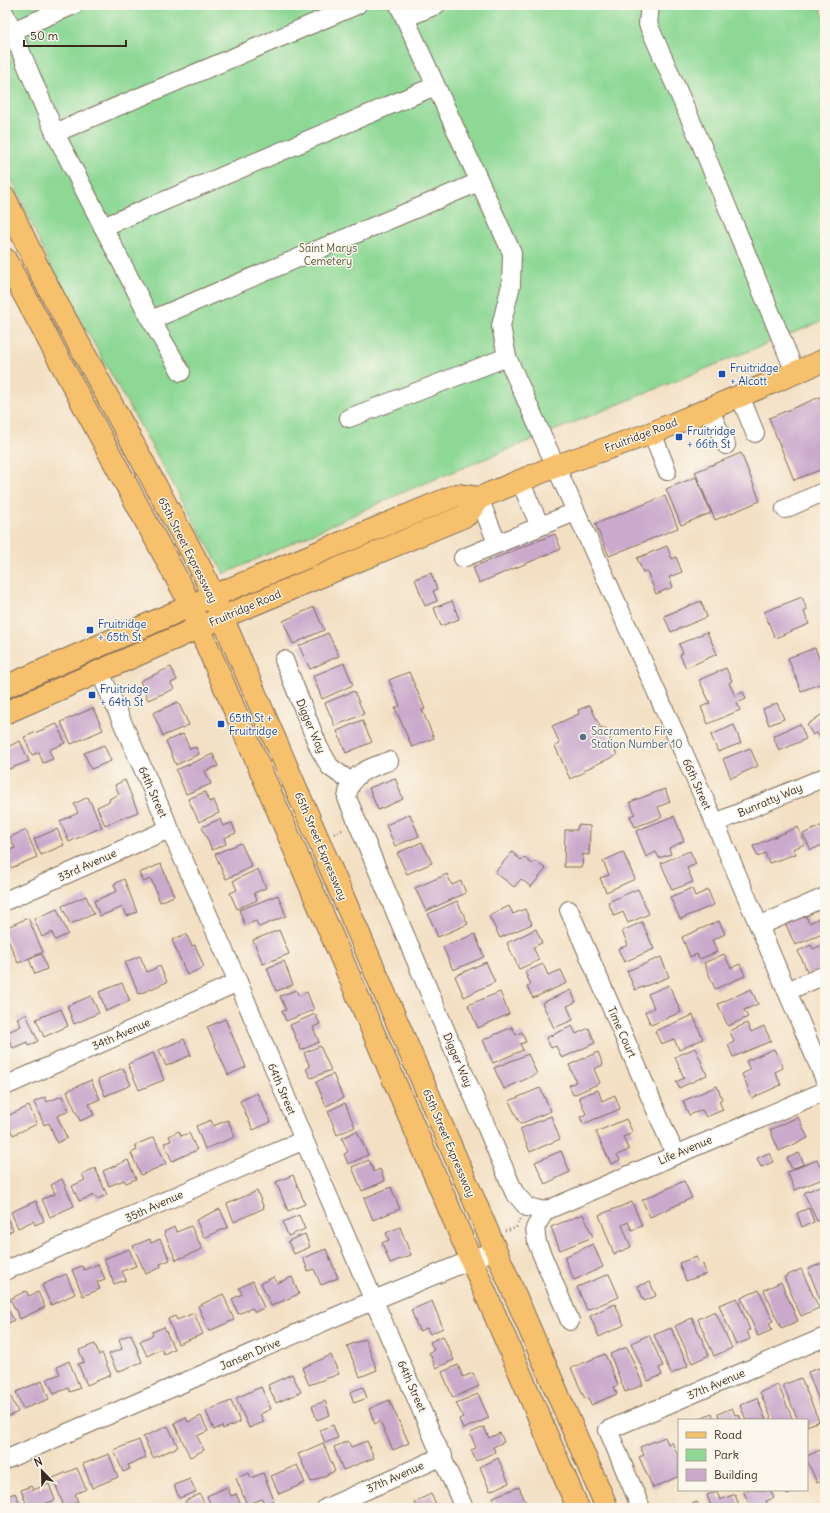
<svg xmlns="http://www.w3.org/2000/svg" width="830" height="1513" font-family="Delius,sans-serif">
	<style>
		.green { fill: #8dd895; stroke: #64815a }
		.building { fill: #caa9cc }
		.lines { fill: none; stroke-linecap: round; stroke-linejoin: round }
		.minor-casing { stroke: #7b6a58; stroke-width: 20 }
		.major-casing { stroke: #7b6a58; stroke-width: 24 }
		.path { stroke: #7b6a58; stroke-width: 2.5; stroke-dasharray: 1 3; stroke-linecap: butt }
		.minor { stroke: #fff; stroke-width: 18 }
		.major { stroke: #f7c06c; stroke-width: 22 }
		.transit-dot { fill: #1a4fb4; stroke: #fbf7ec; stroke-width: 1.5 }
		.service-dot { fill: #5c6f8a; stroke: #fbf7ec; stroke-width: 1.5 }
		.labels { text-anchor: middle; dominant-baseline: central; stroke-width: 3; stroke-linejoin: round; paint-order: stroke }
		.park-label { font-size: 11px; fill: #50563c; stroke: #fbf7ec }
		.transit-label { font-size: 11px; fill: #164399; stroke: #fbf7ec; text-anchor: start }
		.street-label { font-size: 11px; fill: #3b2a1e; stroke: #fbf7ec }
		.service-label { font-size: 11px; fill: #4e5e75; stroke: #fbf7ec; text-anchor: start }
	</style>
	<rect width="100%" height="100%" fill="#fbf7ec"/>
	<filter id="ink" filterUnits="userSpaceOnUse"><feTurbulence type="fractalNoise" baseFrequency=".025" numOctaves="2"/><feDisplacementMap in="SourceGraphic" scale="8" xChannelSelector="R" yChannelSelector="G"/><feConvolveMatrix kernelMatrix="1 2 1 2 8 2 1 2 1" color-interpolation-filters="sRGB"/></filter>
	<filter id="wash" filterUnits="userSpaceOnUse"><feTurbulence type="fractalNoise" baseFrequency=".012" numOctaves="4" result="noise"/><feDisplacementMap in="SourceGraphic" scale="16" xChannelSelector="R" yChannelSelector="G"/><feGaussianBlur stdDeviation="0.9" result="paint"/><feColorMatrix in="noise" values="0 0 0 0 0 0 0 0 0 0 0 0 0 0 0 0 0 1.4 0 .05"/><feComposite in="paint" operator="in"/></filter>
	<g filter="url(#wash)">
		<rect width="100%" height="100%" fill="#f3e0c4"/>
		<polygon class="green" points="5,5 819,5 825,20 825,320 406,491 224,574 50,266 5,164"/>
		<g id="blocks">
			<g class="building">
				<polygon points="825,395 825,468 794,480 769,418"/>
				<polygon points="741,453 760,501 715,520 695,472"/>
				<polygon points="696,477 711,513 681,525 666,489"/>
				<polygon points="665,496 678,528 609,556 595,524"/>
				<polygon points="555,534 561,549 479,583 473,567"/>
				<polygon points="667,546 672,559 676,557 682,572 669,577 673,587 656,594 647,571 643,572 637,558"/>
				<polygon points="431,573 437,589 433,591 437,601 425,606 415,579"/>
				<polygon points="802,597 807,610 804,612 809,624 775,638 764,612"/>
				<polygon points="452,601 459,619 441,626 434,608"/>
				<polygon points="701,601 707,617 671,632 664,616"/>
				<polygon points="314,607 324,630 293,644 283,621"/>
				<polygon points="707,632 717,654 686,668 680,655 683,653 679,644"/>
				<polygon points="328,633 339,656 310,669 299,646"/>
				<polygon points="815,648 821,663 825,662 825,682 801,691 788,658"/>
				<polygon points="344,663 353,685 322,699 313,676"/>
				<polygon points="171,667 177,680 171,683 174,689 148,700 140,681"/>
				<polygon points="726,668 732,681 729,683 735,696 743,692 746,699 737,703 740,710 708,724 701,707 710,703 699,680"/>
				<polygon points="409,672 425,709 422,710 434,738 412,747 395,708 400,706 389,680"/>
				<polygon points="354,691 364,714 335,726 325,703"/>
				<polygon points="178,702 189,725 163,736 153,713"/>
				<polygon points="777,703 784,719 769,725 763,709"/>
				<polygon points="590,705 601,729 605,727 617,755 584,770 585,772 570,779 555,746 560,744 552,726 579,714 578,710"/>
				<polygon points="93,708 103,730 71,744 61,722"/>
				<polygon points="825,712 825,745 816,732 813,735 807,725"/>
				<polygon points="362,720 372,742 346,753 337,731"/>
				<polygon points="57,724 65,743 49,750 53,759 43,763 39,752 32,755 24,737"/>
				<polygon points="800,724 806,739 779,751 773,736"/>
				<polygon points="734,725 741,743 718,752 711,735"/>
				<polygon points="183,734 190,749 196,747 199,754 176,765 166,741"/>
				<polygon points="20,741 29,761 9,769 7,765 5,766 5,748"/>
				<polygon points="104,745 111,761 91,769 84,753"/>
				<polygon points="750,748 758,766 731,778 723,759"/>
				<polygon points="213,754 218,766 205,771 211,784 186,794 176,770"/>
				<polygon points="395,778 403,799 378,810 369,788"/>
				<polygon points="125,780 138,812 105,825 97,807 110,801 109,799 119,794 115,785"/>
				<polygon points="665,789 670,802 658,807 662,817 635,827 630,816 635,814 630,802"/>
				<polygon points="205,792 209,802 214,800 219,813 199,822 188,799"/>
				<polygon points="88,797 102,827 69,842 60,821 78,813 74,804"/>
				<polygon points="410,814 419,836 395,846 386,825"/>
				<polygon points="674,816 684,841 669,848 671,854 659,858 656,852 646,857 636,831"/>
				<polygon points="220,819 223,826 232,823 236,833 224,838 226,844 212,850 202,827"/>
				<polygon points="825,824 825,844 811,850 803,834"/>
				<polygon points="578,825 590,826 589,855 583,854 582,867 564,867 565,830 577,830"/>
				<polygon points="798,827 805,844 793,849 796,854 769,863 765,853 758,857 753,846"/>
				<polygon points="57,829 64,845 41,855 34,839"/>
				<polygon points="26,830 37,857 11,868 5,855 5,852 15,848 10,837"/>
				<polygon points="422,842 432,863 407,874 397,853"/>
				<polygon points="241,843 252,867 226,879 215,854"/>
				<polygon points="690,851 696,864 687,868 693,882 672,890 661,863"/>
				<polygon points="512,852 521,860 524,857 532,864 535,861 546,869 531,887 521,879 514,887 495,872"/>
				<polygon points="623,852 635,879 606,892 600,878 609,875 603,861"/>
				<polygon points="161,864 174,896 160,902 151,879 143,882 139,873"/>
				<polygon points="258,869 266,888 254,893 257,900 237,909 230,893 237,890 233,881"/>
				<polygon points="447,874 452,885 461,881 466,893 426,911 415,888"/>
				<polygon points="124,879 137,912 127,916 123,907 100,916 94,901 117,891 114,884"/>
				<polygon points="692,888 695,896 708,890 714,905 680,919 670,897"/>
				<polygon points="638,889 649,914 628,923 623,912 614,916 608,902"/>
				<polygon points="278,895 286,916 259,927 256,921 245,925 239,910"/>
				<polygon points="86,896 94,914 70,924 62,906"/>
				<polygon points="457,901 468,924 438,937 428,914"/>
				<polygon points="509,906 513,914 525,909 532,924 500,938 489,916"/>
				<polygon points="57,909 68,934 55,940 52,932 42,937 34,919"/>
				<polygon points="804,912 809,923 822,917 825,924 825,933 795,945 784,920"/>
				<polygon points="28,918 43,952 18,963 5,933 5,928"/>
				<polygon points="719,921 725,934 712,940 717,952 699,959 697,954 690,957 682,937"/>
				<polygon points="642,922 654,949 624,962 618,949 628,945 622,931"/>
				<polygon points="536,929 542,943 533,947 539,960 519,969 507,943"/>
				<polygon points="279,930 289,954 263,964 253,940"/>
				<polygon points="186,934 192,946 195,945 204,967 187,975 172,940"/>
				<polygon points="475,934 484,957 453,970 443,947"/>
				<polygon points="825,944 825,967 809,975 798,951 811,945 813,949"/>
				<polygon points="42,954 47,969 35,974 29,959"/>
				<polygon points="724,954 731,968 740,964 745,976 715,989 704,963"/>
				<polygon points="140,956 147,972 160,966 167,982 139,994 125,962"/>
				<polygon points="661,957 669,977 635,990 627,971"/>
				<polygon points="284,961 293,985 276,991 267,968"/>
				<polygon points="486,962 495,982 464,997 455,976"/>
				<polygon points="543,964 548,975 561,970 567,983 533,998 527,987 531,985 525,972"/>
				<polygon points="122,983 130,1001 106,1011 99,992"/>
				<polygon points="669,985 681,1012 651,1025 645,1012 654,1008 648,994"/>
				<polygon points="751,989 758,1004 744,1010 748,1017 728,1026 718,1004"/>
				<polygon points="296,990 299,996 307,992 314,1010 286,1021 282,1011 286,1010 280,996"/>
				<polygon points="571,990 576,1002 567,1006 573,1020 554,1028 542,1003"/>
				<polygon points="500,992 509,1014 478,1028 468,1005"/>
				<polygon points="91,996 99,1013 74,1024 67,1006"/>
				<polygon points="61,1009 68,1026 44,1037 36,1019"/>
				<polygon points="26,1014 38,1041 29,1046 27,1042 13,1048 6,1033 21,1026 17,1018"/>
				<polygon points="315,1014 320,1024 313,1027 319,1042 301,1050 290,1025"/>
				<polygon points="693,1015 703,1039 679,1050 674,1039 661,1044 655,1031"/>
				<polygon points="225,1019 246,1067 228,1075 207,1027"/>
				<polygon points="747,1023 751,1032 764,1026 771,1041 733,1057 728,1045 734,1042 730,1031"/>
				<polygon points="572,1026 576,1034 589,1028 595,1043 562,1058 556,1046 551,1048 546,1038"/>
				<polygon points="512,1027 516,1035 522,1032 526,1042 520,1044 523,1050 493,1063 483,1040"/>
				<polygon points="184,1039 191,1055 166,1066 159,1050"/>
				<polygon points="320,1046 331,1070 311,1078 306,1069 310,1067 304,1053"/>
				<polygon points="695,1048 707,1075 679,1088 676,1082 684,1078 675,1057"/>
				<polygon points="774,1049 783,1068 775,1072 781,1085 752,1098 742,1074 750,1070 746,1061"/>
				<polygon points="598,1052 603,1065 594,1069 600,1083 573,1095 569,1085 576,1082 569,1065"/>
				<polygon points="153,1053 164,1080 139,1090 128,1064"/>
				<polygon points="528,1054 537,1074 504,1089 494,1068"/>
				<polygon points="123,1068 131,1085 105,1096 98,1079"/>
				<polygon points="333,1074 343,1098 326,1106 316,1082"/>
				<polygon points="91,1080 100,1099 89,1104 94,1115 80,1121 67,1091"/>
				<polygon points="717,1086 722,1099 719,1101 723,1110 706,1117 702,1110 689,1115 683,1101"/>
				<polygon points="540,1088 551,1111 520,1124 509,1101"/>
				<polygon points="598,1090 602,1101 615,1095 620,1109 583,1124 580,1117 586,1114 579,1097"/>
				<polygon points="257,1093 271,1122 253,1130 240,1101"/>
				<polygon points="62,1096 69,1111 57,1116 67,1138 57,1143 49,1123 44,1125 34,1102 45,1097 47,1102"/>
				<polygon points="345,1103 355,1127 337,1135 328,1111"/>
				<polygon points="29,1106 37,1124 13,1135 5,1117"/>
				<polygon points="551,1116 560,1139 530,1152 520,1129"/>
				<polygon points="798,1117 808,1138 779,1151 770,1130"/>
				<polygon points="626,1119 633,1133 623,1137 629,1150 617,1155 620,1160 611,1164 596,1132"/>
				<polygon points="211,1120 213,1126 228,1120 235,1137 205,1149 196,1126"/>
				<polygon points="179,1131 181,1136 189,1133 197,1150 172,1161 164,1143 171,1141 169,1136"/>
				<polygon points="357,1131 368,1155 348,1164 344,1154 348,1152 342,1138"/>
				<polygon points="154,1137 166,1164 141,1175 131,1153 137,1150 135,1145"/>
				<polygon points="561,1151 570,1172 545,1184 535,1162"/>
				<polygon points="769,1153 773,1162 761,1167 757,1158"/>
				<polygon points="799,1153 804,1164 792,1169 787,1158"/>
				<polygon points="128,1160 136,1179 126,1183 124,1180 109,1186 103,1171"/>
				<polygon points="369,1160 374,1172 380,1169 385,1181 362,1191 352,1167"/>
				<polygon points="817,1160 825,1178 795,1190 787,1172"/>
				<polygon points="95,1168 107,1195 97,1199 95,1195 79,1201 72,1186 85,1180 82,1174"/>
				<polygon points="293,1175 305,1204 288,1211 276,1182"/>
				<polygon points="62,1179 74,1206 50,1217 42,1199 55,1194 51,1185"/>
				<polygon points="684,1181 692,1198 650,1217 642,1200"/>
				<polygon points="820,1186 825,1198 825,1217 817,1221 804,1193"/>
				<polygon points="391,1187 400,1209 373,1220 364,1198"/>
				<polygon points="257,1191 264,1208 234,1222 227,1204"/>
				<polygon points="36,1201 44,1221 35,1225 33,1221 18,1228 11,1212"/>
				<polygon points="632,1202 642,1226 632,1230 628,1222 622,1225 631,1247 614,1254 599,1215"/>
				<polygon points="809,1208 814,1222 802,1227 797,1213"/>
				<polygon points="220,1209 228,1227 204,1238 196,1220"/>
				<polygon points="5,1214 13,1230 5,1234"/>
				<polygon points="583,1214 593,1237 560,1250 551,1227"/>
				<polygon points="299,1215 305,1229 288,1236 283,1222"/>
				<polygon points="191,1226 202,1249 176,1260 164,1232 174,1227 177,1232"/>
				<polygon points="400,1227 411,1255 390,1263 382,1243 389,1240 386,1233"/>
				<polygon points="305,1234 310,1247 294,1254 288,1241"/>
				<polygon points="150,1239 151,1243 160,1239 170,1260 160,1264 161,1267 146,1274 133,1246"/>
				<polygon points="593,1244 603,1267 574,1280 564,1257"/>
				<polygon points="129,1249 136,1266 122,1271 126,1280 114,1284 104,1259"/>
				<polygon points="326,1249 338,1278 321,1285 314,1269 308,1271 303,1258"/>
				<polygon points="696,1257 699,1265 703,1264 706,1274 686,1281 679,1263"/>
				<polygon points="825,1262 825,1306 823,1307 808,1269"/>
				<polygon points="98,1264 105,1279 97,1282 100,1289 83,1296 72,1270 82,1266 84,1270"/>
				<polygon points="801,1269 819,1308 801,1316 784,1277"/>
				<polygon points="66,1274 75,1294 51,1305 42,1285"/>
				<polygon points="609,1274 619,1297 587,1310 577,1287"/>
				<polygon points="274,1277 277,1283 292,1277 299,1294 271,1306 261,1283"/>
				<polygon points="253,1281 264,1308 255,1312 252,1308 238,1314 232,1299 242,1294 239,1288"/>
				<polygon points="650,1282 656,1296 644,1301 638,1286"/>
				<polygon points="781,1282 798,1321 781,1328 764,1290"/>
				<polygon points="759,1290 773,1321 769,1323 772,1330 758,1336 741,1298"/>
				<polygon points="26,1291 29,1296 38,1292 45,1307 20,1319 10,1299"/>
				<polygon points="223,1294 234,1320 209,1331 198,1306"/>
				<polygon points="737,1298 750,1330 747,1331 750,1339 736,1345 719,1305"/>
				<polygon points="432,1301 443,1328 430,1334 427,1328 419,1331 411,1310"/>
				<polygon points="615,1304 624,1325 599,1337 590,1316"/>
				<polygon points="5,1306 6,1306 14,1320 5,1325"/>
				<polygon points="715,1311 732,1348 714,1356 698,1319"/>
				<polygon points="194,1313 203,1334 178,1344 168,1319 175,1316 177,1320"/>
				<polygon points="692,1318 709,1355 692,1363 675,1326"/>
				<polygon points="164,1327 174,1349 164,1354 161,1349 147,1356 140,1341 153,1335 152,1332"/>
				<polygon points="671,1328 688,1366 671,1374 654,1335"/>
				<polygon points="131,1334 142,1362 117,1372 109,1354 122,1349 119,1339"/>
				<polygon points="649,1335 663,1366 659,1368 662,1375 648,1381 631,1343"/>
				<polygon points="443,1336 454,1360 436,1368 429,1352 434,1350 430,1342"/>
				<polygon points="365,1339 377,1370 360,1377 347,1346"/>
				<polygon points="95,1344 99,1355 102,1353 111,1375 87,1385 78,1364 84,1362 79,1350"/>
				<polygon points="627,1347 643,1385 625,1392 610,1354"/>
				<polygon points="605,1354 618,1385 614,1387 617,1394 591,1405 588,1398 585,1399 571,1368"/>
				<polygon points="331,1355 339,1374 309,1385 302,1368"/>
				<polygon points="69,1361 80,1388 70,1392 68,1388 54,1394 47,1379 60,1374 57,1367"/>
				<polygon points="458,1365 463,1377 473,1373 479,1386 453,1398 442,1372"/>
				<polygon points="822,1367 825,1373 825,1404 821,1406 808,1372"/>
				<polygon points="292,1374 301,1392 276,1403 268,1385"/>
				<polygon points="801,1378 819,1421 807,1426 807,1420 798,1420 783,1385"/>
				<polygon points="42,1381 49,1399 23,1409 16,1392"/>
				<polygon points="778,1385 793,1420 772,1420 760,1392"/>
				<polygon points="261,1387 271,1409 260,1414 264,1422 249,1428 236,1398"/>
				<polygon points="363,1387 367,1398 354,1403 350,1392"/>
				<polygon points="478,1394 489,1418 463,1429 459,1419 463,1417 456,1403"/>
				<polygon points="10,1395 18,1412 5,1418 5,1397"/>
				<polygon points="757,1398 766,1420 746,1420 740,1405"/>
				<polygon points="389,1400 409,1443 393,1450 380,1421 375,1424 369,1409"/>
				<polygon points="231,1401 240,1422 223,1429 222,1426 214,1430 206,1411"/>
				<polygon points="325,1401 330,1415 317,1420 312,1406"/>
				<polygon points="732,1408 735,1415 739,1414 741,1420 720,1420 718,1414"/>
				<polygon points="712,1414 714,1420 698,1420"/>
				<polygon points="201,1416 208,1431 197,1436 204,1450 190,1457 174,1423 186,1417 188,1422"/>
				<polygon points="333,1425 338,1438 325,1443 320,1430"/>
				<polygon points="168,1426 178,1447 153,1458 143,1437"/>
				<polygon points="484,1427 489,1438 500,1433 504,1442 493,1447 495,1452 476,1461 471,1450 476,1448 470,1433"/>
				<polygon points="665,1437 668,1444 672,1442 679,1458 679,1476 653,1488 639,1457 644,1455 640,1447"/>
				<polygon points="139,1440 146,1458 128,1465 130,1469 123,1472 114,1450"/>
				<polygon points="348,1441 351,1447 367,1441 374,1458 343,1470 334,1447"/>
				<polygon points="323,1443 335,1471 311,1482 298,1454"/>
				<polygon points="820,1450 822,1456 825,1455 825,1479 817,1483 807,1460 807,1456"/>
				<polygon points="109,1454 118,1477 92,1488 83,1464"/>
				<polygon points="498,1458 509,1483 490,1491 480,1467"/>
				<polygon points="297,1465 305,1483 279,1494 271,1476"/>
				<polygon points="77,1468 86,1489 75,1494 78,1502 64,1507 53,1478"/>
				<polygon points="249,1473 251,1478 263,1473 274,1500 264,1504 262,1499 247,1505 236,1478"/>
				<polygon points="190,1479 196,1492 179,1498 174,1485"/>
				<polygon points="49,1484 55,1500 35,1508 28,1508 21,1490 31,1486 33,1490"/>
				<polygon points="227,1487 231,1496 236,1494 243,1508 212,1508 207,1496"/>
				<polygon points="519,1487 528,1508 497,1508 493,1497"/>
				<polygon points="743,1490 770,1490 774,1498 766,1501 768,1506 762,1508 751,1508"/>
				<polygon points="785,1490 799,1490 787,1495"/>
				<polygon points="717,1491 720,1500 735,1494 740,1508 712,1508 707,1495"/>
				<polygon points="15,1493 22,1508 5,1508 5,1497"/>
				<polygon points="200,1494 206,1508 189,1508 185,1501"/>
				<polygon points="431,1494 438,1508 417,1508 414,1502"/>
				<polygon points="697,1502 700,1508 682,1508"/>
			</g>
		</g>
	</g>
	<g filter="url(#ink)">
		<use href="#blocks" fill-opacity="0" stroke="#7b6a58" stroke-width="1"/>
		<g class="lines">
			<g class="minor-casing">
				<g id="minor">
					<polyline points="399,5 512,253 511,285 501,326 507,357 715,823 825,1080"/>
					<polyline points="650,5 648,24 700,141 795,372"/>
					<polyline points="5,14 55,133 151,320 181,372"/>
					<polyline points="405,18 436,5"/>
					<polyline points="12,31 74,5"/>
					<polyline points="55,133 357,5"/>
					<polyline points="103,227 435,86"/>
					<polyline points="151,320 479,182"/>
					<polyline points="740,396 755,433"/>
					<polyline points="709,409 726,445"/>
					<polyline points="349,418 507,357"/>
					<polyline points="652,433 667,471"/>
					<polyline points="520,481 540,526"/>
					<polyline points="479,498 497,543"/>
					<polyline points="785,509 825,491"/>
					<polyline points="463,558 575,512"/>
					<polyline points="284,660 319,748 330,767 351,782"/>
					<polyline points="99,670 238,982 304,1140 464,1508"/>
					<path d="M389 761C368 769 350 772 347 798L514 1192 527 1207 545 1211"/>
					<polyline points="715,823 825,777"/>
					<polyline points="5,901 169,829"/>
					<polyline points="569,910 675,1154"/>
					<polyline points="759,926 825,897"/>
					<polyline points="787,991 825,975"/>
					<polyline points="5,1086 238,982"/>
					<polyline points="545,1211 825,1091"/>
					<polyline points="545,1211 535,1228 537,1243 570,1321"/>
					<polyline points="5,1271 304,1140"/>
					<polyline points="5,1460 374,1300 495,1250"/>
					<polyline points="326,1508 443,1456"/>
					<polyline points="641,1508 608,1430 825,1337"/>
				</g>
			</g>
			<g class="major-casing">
				<g id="major">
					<polyline points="5,198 40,272 203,573 607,1508"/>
					<polyline points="5,259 183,590 578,1508"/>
					<polyline points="5,687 213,596 457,495 479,498 556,466 652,433 825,360"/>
					<polyline points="5,713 223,617 467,515 479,498"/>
				</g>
			</g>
			<g class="path">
				<polyline points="334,834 344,829"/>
				<polyline points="505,1231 516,1228 520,1219"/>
			</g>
			<use href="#minor" class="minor"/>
			<use href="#major" class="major"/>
		</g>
	</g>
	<g class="transit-dot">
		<rect x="718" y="370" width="8" height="8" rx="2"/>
		<rect x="675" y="433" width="8" height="8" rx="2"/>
		<rect x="86" y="626" width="8" height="8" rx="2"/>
		<rect x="88" y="691" width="8" height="8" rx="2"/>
		<rect x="217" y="720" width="8" height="8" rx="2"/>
	</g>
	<circle class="service-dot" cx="583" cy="737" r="4"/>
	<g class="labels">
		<g class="park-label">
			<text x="328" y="248">Saint Marys<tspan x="328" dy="13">Cemetery</tspan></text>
		</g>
		<g class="transit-label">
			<text x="730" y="368">Fruitridge<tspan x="730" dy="13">+ Alcott</tspan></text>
			<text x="687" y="431">Fruitridge<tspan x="687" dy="13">+ 66th St</tspan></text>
			<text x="98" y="624">Fruitridge<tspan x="98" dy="13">+ 65th St</tspan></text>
			<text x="100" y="689">Fruitridge<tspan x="100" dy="13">+ 64th St</tspan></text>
			<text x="229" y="718">65th St +<tspan x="229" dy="13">Fruitridge</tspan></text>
		</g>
		<g class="street-label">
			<text transform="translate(641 435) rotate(-21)">Fruitridge Road</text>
			<text transform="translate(188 550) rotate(63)">65th Street Expressway</text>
			<text transform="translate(245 608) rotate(-23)">Fruitridge Road</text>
			<text transform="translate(311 726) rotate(67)">Digger Way</text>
			<text transform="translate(697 784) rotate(66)">66th Street</text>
			<text transform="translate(153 792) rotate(66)">64th Street</text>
			<text transform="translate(770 800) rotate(-23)">Bunratty Way</text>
			<text transform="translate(321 846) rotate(67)">65th Street Expressway</text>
			<text transform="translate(87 865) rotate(-24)">33rd Avenue</text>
			<text transform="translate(622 1032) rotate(66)">Time Court</text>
			<text transform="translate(121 1034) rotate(-24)">34th Avenue</text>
			<text transform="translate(458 1060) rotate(67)">Digger Way</text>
			<text transform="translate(282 1089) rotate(67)">64th Street</text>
			<text transform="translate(449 1143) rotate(67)">65th Street Expressway</text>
			<text transform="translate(685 1150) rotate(-23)">Life Avenue</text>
			<text transform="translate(154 1206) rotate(-24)">35th Avenue</text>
			<text transform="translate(250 1354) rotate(-23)">Jansen Drive</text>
			<text transform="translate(716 1384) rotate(-23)">37th Avenue</text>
			<text transform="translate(412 1386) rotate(66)">64th Street</text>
			<text transform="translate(395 1477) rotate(-24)">37th Avenue</text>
		</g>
		<g class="service-label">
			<text x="591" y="731">Sacramento Fire<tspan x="591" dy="13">Station Number 10</tspan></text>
		</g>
	</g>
	<rect width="830" height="1513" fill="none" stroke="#fbf7ec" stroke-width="20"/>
	<rect x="678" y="1419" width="130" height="72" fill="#fbf7ec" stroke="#aea59a"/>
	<rect x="686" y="1432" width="20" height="6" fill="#f7c06c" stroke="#aea59a"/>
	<text x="714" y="1439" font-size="12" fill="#3b2a1e">Road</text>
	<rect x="686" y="1449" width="20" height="12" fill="#8dd895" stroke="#aea59a"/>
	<text x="714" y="1459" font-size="12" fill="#3b2a1e">Park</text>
	<rect x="686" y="1469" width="20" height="12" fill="#caa9cc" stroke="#aea59a"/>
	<text x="714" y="1479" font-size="12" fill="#3b2a1e">Building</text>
	<g transform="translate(42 1471) rotate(337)" stroke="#fbf7ec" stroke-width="3" paint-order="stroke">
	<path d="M0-3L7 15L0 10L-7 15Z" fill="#3b2a1e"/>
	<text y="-6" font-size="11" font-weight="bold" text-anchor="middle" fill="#3b2a1e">N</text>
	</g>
	<path d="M24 40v6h102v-6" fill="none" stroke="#3b2a1e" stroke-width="2"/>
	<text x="30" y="40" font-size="12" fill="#3b2a1e" stroke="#fbf7ec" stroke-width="3" paint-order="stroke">50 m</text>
</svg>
